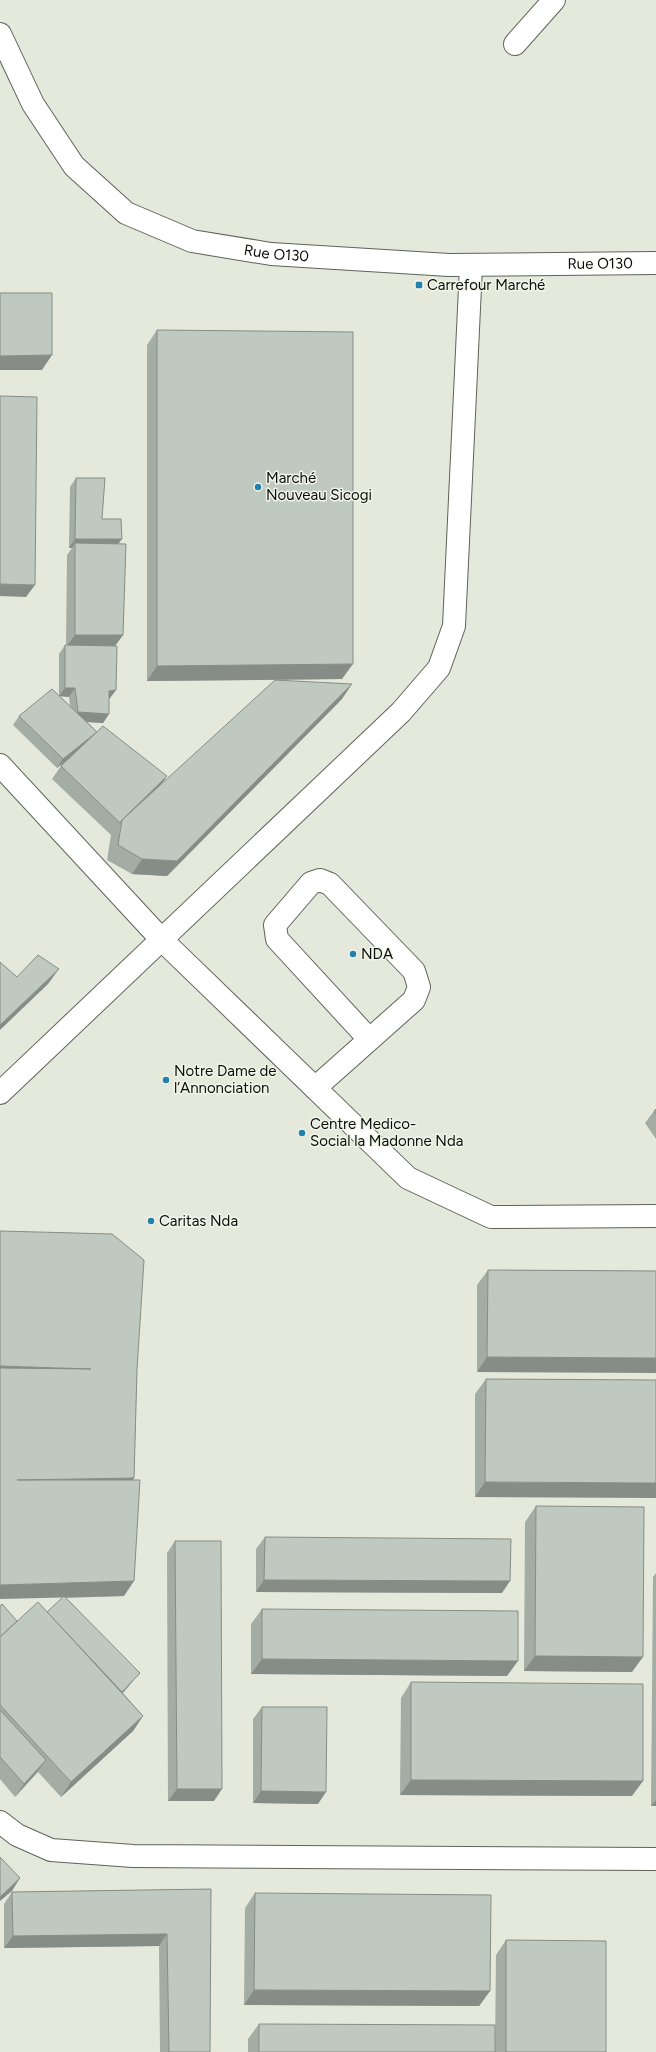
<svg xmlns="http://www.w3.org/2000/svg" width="656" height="2052" font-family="Figtree,sans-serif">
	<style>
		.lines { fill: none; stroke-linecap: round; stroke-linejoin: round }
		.minor-casing { stroke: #5f6358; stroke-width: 24 }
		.minor { stroke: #fff; stroke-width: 22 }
		.wall { fill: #a4ada4; fill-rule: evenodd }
		.shaded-wall { fill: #868d86 }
		.building { fill: #bfc9bf; stroke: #868d86 }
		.poi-dot { fill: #2480ad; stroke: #f2f6e9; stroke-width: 1.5 }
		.labels { text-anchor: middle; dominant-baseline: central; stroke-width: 3; stroke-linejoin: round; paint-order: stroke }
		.street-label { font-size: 15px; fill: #0c0d09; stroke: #f2f6e9 }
		.poi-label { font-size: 15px; fill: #0c0d09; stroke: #f2f6e9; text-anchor: start }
	</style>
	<rect width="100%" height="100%" fill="#e4e9dc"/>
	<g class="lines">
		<g class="minor-casing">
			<g id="minor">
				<path id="s1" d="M0 34 33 104 74 166 126 213 192 241 271 254 449 265 656 263"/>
				<polyline points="515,44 554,0"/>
				<polyline points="0,765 162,940 408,1178 491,1217 656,1216"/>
				<polyline points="315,1088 414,1000 419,987 414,971 330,884 320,880 311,883 275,925 277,939 369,1039"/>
				<polyline points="0,1093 401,712 439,668 454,626 471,266"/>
				<polyline points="0,1822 17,1835 51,1850 133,1856 656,1859"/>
			</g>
		</g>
		<use href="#minor" class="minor"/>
	</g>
	<g class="wall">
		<polygon points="157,330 342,679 147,681 147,345"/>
		<path d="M76 478 102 519 122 539 118 544 123 635 115 646 116 690 110 698 109 699V714L103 723 87 722 97 732 167 776 161 785 342 699 167 876 132 874 107 860 111 835 52 779 61 766 70 758 57 768 13 725 19 716 59 696V654L65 645H66L67 555 72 548H69L70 487ZM60 696 69 697 70 706Z"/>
		<polygon points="656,1109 656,1139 645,1123 654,1111"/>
		<polygon points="488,1270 656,1271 477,1372 477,1285"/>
		<polygon points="137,1369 134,1478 133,1480 124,1596 65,1598 133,1681 123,1693 143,1716 133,1731 61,1797 38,1772 15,1797 0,1779 0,1606 17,1621 47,1612 62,1598"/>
		<polygon points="486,1379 656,1380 475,1497 475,1394"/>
		<polygon points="536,1506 632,1672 524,1671 525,1522"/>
		<polygon points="265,1537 502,1593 256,1592 256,1549"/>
		<polygon points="175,1541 214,1801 168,1801 167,1553"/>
		<polygon points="656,1573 656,1806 651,1806 653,1577"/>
		<polygon points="262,1609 507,1676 251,1674 251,1624"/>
		<polygon points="411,1682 632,1796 400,1795 401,1698"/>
		<polygon points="262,1707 318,1804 253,1803 253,1719"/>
		<polygon points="211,1889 210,2052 160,2052 159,1946 4,1948 4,1904 12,1892"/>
		<polygon points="255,1893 490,1991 479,2006 244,2005 245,1908"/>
		<polygon points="506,1940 606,2052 495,2052 496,1955"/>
		<polygon points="259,2024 495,2052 248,2052 248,2039"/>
	</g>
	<g class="shaded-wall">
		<polygon points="52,355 42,370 0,370 0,356"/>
		<polygon points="75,539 122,539 115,548 75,543 72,548 69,548"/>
		<polygon points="0,584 35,585 26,597 0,596"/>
		<polygon points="75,635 123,635 114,647 66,647"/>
		<polygon points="353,664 342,679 147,681 157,666"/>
		<polygon points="352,684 342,699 167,876 132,874 142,859"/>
		<polygon points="65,688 75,688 69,697 59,696"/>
		<polygon points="116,690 110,698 103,700 109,691"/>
		<polygon points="78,712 109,714 103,723 72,721"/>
		<polygon points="98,732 92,741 57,768 63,759"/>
		<polygon points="167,776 159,788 122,821"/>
		<polygon points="59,969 48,984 0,1030 0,1025"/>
		<polygon points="487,1357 656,1358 656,1373 477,1372"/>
		<polygon points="0,1366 91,1369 0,1381"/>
		<polygon points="134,1478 124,1493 17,1480"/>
		<polygon points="485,1482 656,1483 656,1498 475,1497"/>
		<polygon points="264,1580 510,1581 502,1593 256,1592"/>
		<polygon points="134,1581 124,1596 0,1599 0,1585"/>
		<polygon points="535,1656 643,1657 632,1672 524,1671"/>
		<polygon points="262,1659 518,1661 507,1676 251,1674"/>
		<polygon points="140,1673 133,1681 111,1706 117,1698"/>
		<polygon points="143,1716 133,1731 61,1797 71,1782"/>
		<polygon points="46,1760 37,1772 15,1797 24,1784"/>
		<polygon points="411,1780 643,1781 632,1796 400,1795"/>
		<polygon points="177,1789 222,1789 214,1801 168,1801"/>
		<polygon points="261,1791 326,1792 318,1804 253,1803"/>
		<polygon points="656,1800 656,1806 651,1806"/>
		<polygon points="20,1878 12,1891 0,1901 0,1897"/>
		<polygon points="167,1934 159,1946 4,1948 13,1936"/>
		<polygon points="254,1990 490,1991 479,2006 244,2005"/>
	</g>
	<g class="building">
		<polygon points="0,293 52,293 52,355 0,356"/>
		<polygon points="157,330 353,332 353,664 157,666"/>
		<polygon points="0,396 37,397 35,585 0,584"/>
		<polygon points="76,478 105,478 102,519 121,519 122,539 75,539"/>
		<polygon points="75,543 126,544 123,635 75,635"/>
		<polygon points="65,645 117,646 116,690 109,691 109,714 78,712 75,688 65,688"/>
		<polygon points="275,680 352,684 177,861 142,859 118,845 122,820"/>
		<polygon points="52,689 97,732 63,759 19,716"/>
		<polygon points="103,726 167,776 122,820 120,823 61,766"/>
		<polygon points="38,955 59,969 0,1025 0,962 17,977"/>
		<polygon points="656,1109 656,1114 654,1111"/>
		<polygon points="0,1231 112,1234 144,1260 137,1369 134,1478 17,1480 140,1480 134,1581 0,1585 0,1368 91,1369 0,1366"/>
		<polygon points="488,1270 656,1271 656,1358 487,1357"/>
		<polygon points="486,1379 656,1380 656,1483 485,1482"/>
		<polygon points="536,1506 644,1507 643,1657 535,1656"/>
		<polygon points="265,1537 511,1539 510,1581 264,1580"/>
		<polygon points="175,1541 221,1541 222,1789 177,1789"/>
		<polygon points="64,1596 140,1673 122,1692 47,1612"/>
		<polygon points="38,1602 143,1716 71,1782 0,1705 0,1637"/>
		<polygon points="2,1604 17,1621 0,1637 0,1606"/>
		<polygon points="262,1609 518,1611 518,1661 262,1659"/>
		<polygon points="411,1682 643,1684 643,1781 411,1780"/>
		<polygon points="262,1707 327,1707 326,1792 261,1791"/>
		<polygon points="0,1710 46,1760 24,1784 0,1757"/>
		<polygon points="0,1857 20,1878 0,1897"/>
		<polygon points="211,1889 210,2052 169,2052 167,1934 13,1936 12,1892"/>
		<polygon points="255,1893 491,1895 490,1991 254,1990"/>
		<polygon points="506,1940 606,1941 606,2052 506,2052"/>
		<polygon points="259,2024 495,2025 495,2052 259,2052"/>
	</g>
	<g class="poi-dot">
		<rect x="415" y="281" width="8" height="8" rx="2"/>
		<circle cx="258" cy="487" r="4"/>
		<circle cx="353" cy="954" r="4"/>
		<circle cx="166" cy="1080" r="4"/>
		<circle cx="302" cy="1133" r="4"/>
		<circle cx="151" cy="1221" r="4"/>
	</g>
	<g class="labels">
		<g class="street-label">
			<text stroke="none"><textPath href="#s1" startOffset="379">Rue O130</textPath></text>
			<text stroke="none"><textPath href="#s1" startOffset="703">Rue O130</textPath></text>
		</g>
		<g class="poi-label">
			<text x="427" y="285">Carrefour Marché</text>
			<text x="266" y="478">Marché<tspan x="266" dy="17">Nouveau Sicogi</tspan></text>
			<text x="361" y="954">NDA</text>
			<text x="174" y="1071">Notre Dame de<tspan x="174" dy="17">l’Annonciation</tspan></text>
			<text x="310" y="1124">Centre Medico-<tspan x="310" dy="17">Social la Madonne Nda</tspan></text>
			<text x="159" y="1221">Caritas Nda</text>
		</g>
	</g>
</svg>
